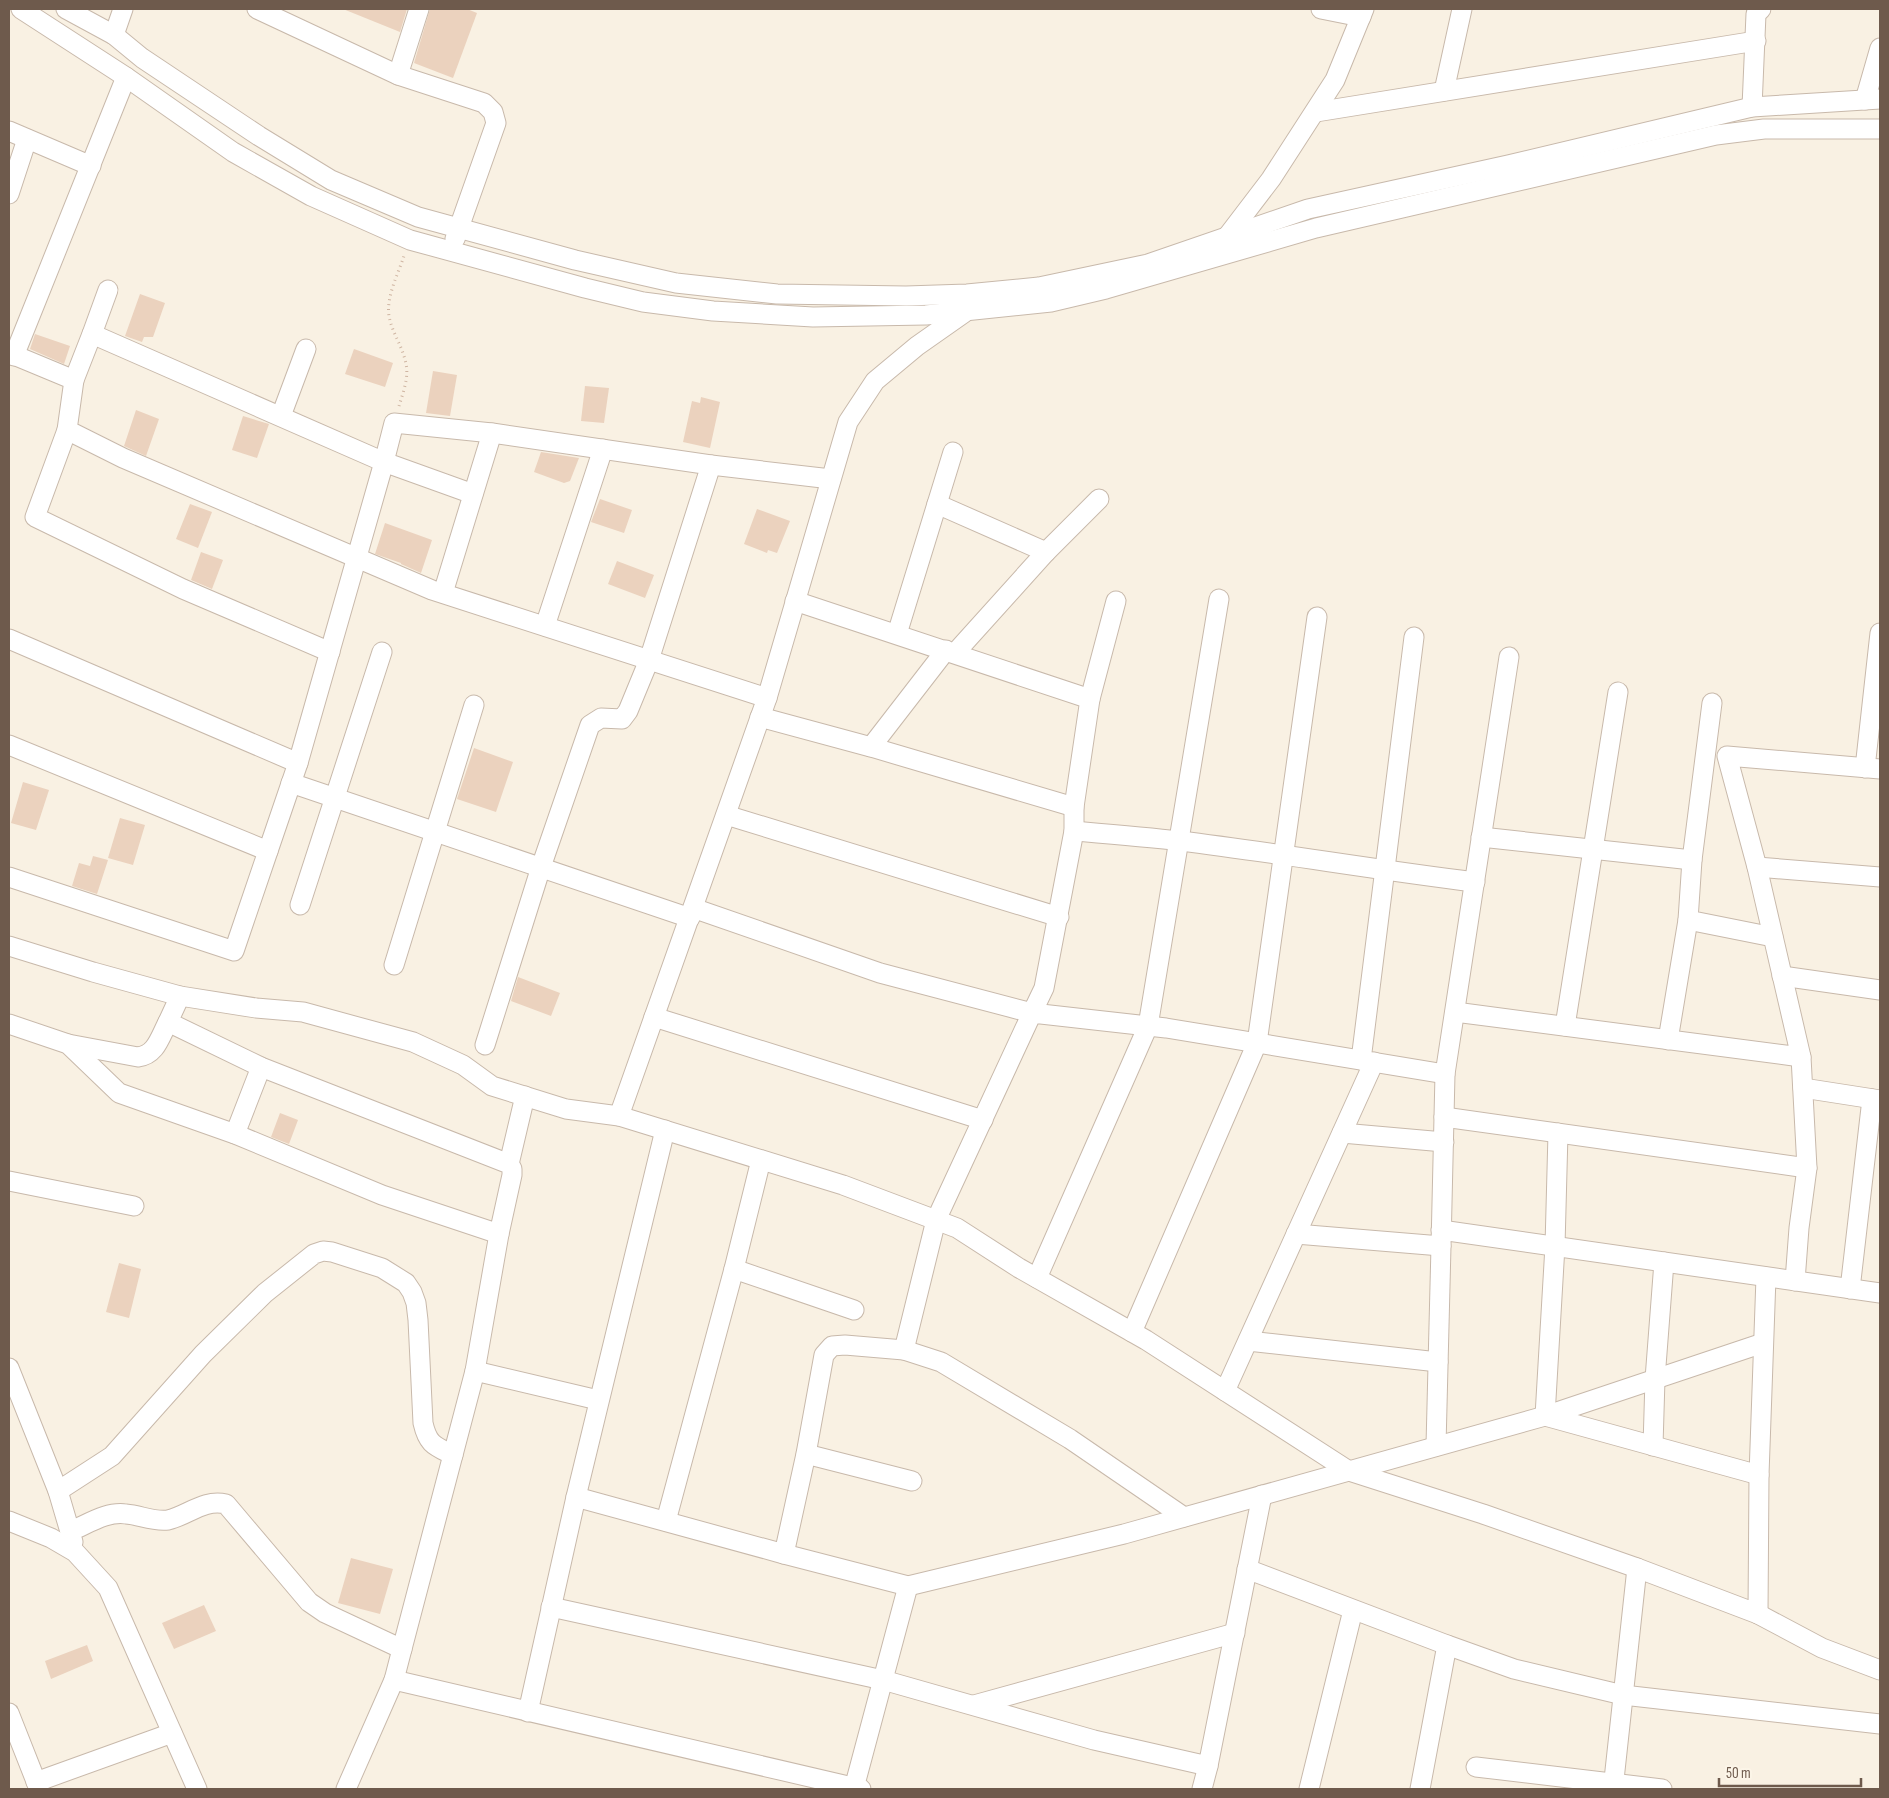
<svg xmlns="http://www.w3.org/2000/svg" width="1889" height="1798" font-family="'Sofia Sans Condensed',sans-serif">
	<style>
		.building { fill: #ebd2be }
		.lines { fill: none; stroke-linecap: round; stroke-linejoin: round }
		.minor-casing { stroke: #c8b9ab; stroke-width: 21 }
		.path { stroke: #cfb5a2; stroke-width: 3; stroke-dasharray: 1 4; stroke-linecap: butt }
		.minor { stroke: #fff; stroke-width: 19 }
	</style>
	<rect width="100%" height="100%" fill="#f9f1e3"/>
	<g class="building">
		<polygon points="343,9 407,9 400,32"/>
		<polygon points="430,9 467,9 477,13 453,78 414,63"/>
		<polygon points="140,294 165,303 153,337 144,337 142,342 125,336"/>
		<polygon points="35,334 70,346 64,364 30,349"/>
		<polygon points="354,349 393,363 385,387 345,374"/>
		<polygon points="433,371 457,375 450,416 426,413"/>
		<polygon points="585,386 609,388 604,423 581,421"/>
		<polygon points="701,397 720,402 710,448 683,442 692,401 700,403"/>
		<polygon points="136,410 159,419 146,456 124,446"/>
		<polygon points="243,416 269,424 257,458 232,450"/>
		<polygon points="541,452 579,458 570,481 564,483 534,472"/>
		<polygon points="600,499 632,510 624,533 591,522"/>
		<polygon points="190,504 212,512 198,548 176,539"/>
		<polygon points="757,509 790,521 777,553 768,550 767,553 744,544"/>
		<polygon points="385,523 432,540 421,573 401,564 401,563 375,554"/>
		<polygon points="201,552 223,560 212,589 191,580"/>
		<polygon points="617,561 654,575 645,598 608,584"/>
		<polygon points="474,748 513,762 496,812 457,799"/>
		<polygon points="23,782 49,790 36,830 11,823"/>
		<polygon points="120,818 145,825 133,865 108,858"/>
		<polygon points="93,856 108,860 97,894 72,886 79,863 90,866"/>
		<polygon points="518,977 560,993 551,1016 511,1001"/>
		<polygon points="280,1113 298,1120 289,1144 271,1137"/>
		<polygon points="119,1263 141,1269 129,1318 106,1312"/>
		<polygon points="351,1558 393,1569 380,1614 338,1603"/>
		<polygon points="204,1605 216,1631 174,1649 162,1623"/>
		<polygon points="87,1645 93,1661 51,1679 45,1661"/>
	</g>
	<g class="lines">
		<g class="minor-casing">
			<g id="minor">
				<polyline points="21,9 126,77 233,152 311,196 410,240 585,288 643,302 713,311 813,317 926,315 1051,302 1106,289 1316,228 1716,135 1764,129 1880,129"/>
				<polyline points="66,9 114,35 142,58 259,136 331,180 418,217 575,260 676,283 777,294 906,296 967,294 1039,287 1148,264 1308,209 1508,165 1752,107 1880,99"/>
				<polyline points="257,9 398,75 484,103 493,112 496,123 455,239"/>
				<polyline points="1321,9 1361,17"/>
				<polyline points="114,35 123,9"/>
				<polyline points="398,75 419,9"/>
				<polyline points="1444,91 1462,9"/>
				<polyline points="1865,100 1880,48"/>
				<polyline points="1752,107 1756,14 1761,9"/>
				<polyline points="1316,112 1756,41"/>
				<polyline points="9,131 91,166"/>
				<polyline points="9,194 27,139"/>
				<polyline points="1226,238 1271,179 1335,80 1364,9"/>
				<polyline points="92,334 108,290"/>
				<polyline points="9,353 74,380 67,430 123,458 432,590 767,698 619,1116 843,1185 957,1228 1019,1268 1146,1340 1349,1471 1483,1514 1637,1568 1758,1614 1759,1475 1766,1277"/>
				<polyline points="14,356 126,77"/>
				<polyline points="281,416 306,349"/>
				<polyline points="67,430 35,517 183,589 330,652"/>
				<polyline points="711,465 831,479"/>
				<polyline points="473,494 384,462 394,423 492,433 711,465 649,660 628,711 622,719 601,718 590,725 541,867 485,1045"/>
				<polyline points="937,504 1046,552"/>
				<polyline points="443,593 492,433"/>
				<polyline points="545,626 603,449"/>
				<polyline points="897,634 953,452"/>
				<polyline points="9,639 298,763"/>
				<polyline points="955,653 1046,552 1099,499"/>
				<polyline points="767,698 848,422 875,381 917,346 964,313"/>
				<polyline points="1090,699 1116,601"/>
				<polyline points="1712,703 1692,860 1688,920 1773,937"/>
				<polyline points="760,717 871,747 1074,807"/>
				<polyline points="9,745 268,851 298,763 384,462 92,334 74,380"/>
				<polyline points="871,747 946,650"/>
				<polyline points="1865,768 1880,633"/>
				<polyline points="291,783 690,918"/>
				<polyline points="726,815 1059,917"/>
				<path d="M1074 831C1109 834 1145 837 1180 841 1279 853 1376 870 1475 882"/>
				<polyline points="1481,837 1692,860"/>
				<polyline points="1757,867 1880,877"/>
				<polyline points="9,877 234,951 268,851"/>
				<polyline points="300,905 382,652"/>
				<polyline points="693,908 880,973 1032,1013 1044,988 1074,831 1074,807 1090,699 795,601"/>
				<polyline points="9,946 93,972 180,996 256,1008 303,1012 413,1042 463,1065 492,1086 566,1109 619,1116"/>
				<polyline points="394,965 474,705"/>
				<polyline points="1782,976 1880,990"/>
				<polyline points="1455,1012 1801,1057 1757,867 1727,756 1880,769"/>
				<polyline points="654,1017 983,1120"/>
				<polyline points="9,1024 68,1044 119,1093 235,1134 382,1195 499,1234 512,1175 512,1169 509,1164 261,1067 168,1022 180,996"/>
				<polyline points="1565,1026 1618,692"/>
				<polyline points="1668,1040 1688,920"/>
				<path d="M68 1044 138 1057C156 1055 160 1037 168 1022"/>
				<polyline points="1361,1060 1414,637"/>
				<polyline points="1803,1088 1880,1100"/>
				<polyline points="1444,1117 1807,1168 1801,1057"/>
				<polyline points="1342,1133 1444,1142"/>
				<polyline points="1558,1133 1555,1246 1545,1416 1759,1475"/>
				<polyline points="235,1134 261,1067"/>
				<polyline points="761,1160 734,1269 854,1310"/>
				<polyline points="509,1164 525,1096"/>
				<polyline points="9,1181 134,1206"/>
				<polyline points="1441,1230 1880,1293"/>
				<polyline points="1296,1234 1441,1246 1445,1074"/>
				<polyline points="1037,1278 1148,1026 1219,599"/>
				<polyline points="1795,1281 1799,1228 1807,1168"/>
				<polyline points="1850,1289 1872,1099"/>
				<polyline points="1132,1332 1257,1043 1317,617"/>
				<polyline points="1248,1341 1438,1362"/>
				<polyline points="904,1350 936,1220 1032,1013 1166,1028 1445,1074 1509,657"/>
				<polyline points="9,1368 58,1491 73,1542"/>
				<polyline points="475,1371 598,1400"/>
				<polyline points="1225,1391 1374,1062"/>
				<polyline points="1436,1446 1441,1246"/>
				<polyline points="1653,1446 1655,1379 1664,1262"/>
				<polyline points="806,1454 912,1481"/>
				<path d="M58 1491 112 1456 203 1354 265 1293 314 1254 323 1251 332 1252 382 1268 406 1283 412 1292 416 1303 418 1320 423 1423C428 1445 435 1446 453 1455"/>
				<polyline points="576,1497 784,1554 806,1454 824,1355 832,1346 845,1345 904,1350 941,1362 1070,1439 1184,1517"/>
				<polyline points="9,1521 51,1538 75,1552 108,1588 197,1789"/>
				<polyline points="666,1521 734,1269"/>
				<path d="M71 1531C88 1524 107 1511 126 1514 140 1515 153 1522 168 1520 189 1515 203 1499 226 1504L309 1602 325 1613 402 1649"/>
				<polyline points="784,1554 908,1586 1124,1534 1545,1416 1763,1343"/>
				<polyline points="1247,1569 1447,1645 1420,1789"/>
				<polyline points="551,1607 883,1680 1094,1740 1208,1766 1262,1495"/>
				<polyline points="1758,1614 1822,1648 1880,1670"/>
				<polyline points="1447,1645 1514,1669 1623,1695 1880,1724"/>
				<polyline points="394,1680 861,1789"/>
				<polyline points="974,1705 1235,1633"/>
				<polyline points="528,1712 576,1497 665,1130"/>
				<polyline points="9,1713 39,1789"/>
				<polyline points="1476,1767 1662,1789"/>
				<polyline points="36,1782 172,1733"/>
				<polyline points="854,1788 908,1586"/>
				<polyline points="346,1789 394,1680 402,1649 475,1371 499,1234"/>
				<polyline points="1202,1789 1208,1766"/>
				<polyline points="1309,1789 1353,1610"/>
				<polyline points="1613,1789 1637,1568"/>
			</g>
		</g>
		<path class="path" d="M399 406C403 393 409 377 406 364 403 347 392 333 389 316 386 297 398 274 404 256"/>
		<use href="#minor" class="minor"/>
	</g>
	<rect width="1889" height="1798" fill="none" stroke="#6e5a4c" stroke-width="20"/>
	<path d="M1719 1778v8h142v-8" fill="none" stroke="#6e5a4c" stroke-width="2.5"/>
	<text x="1726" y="1778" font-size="15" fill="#6e5a4c" stroke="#fcf5e8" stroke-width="4" paint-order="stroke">50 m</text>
</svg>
